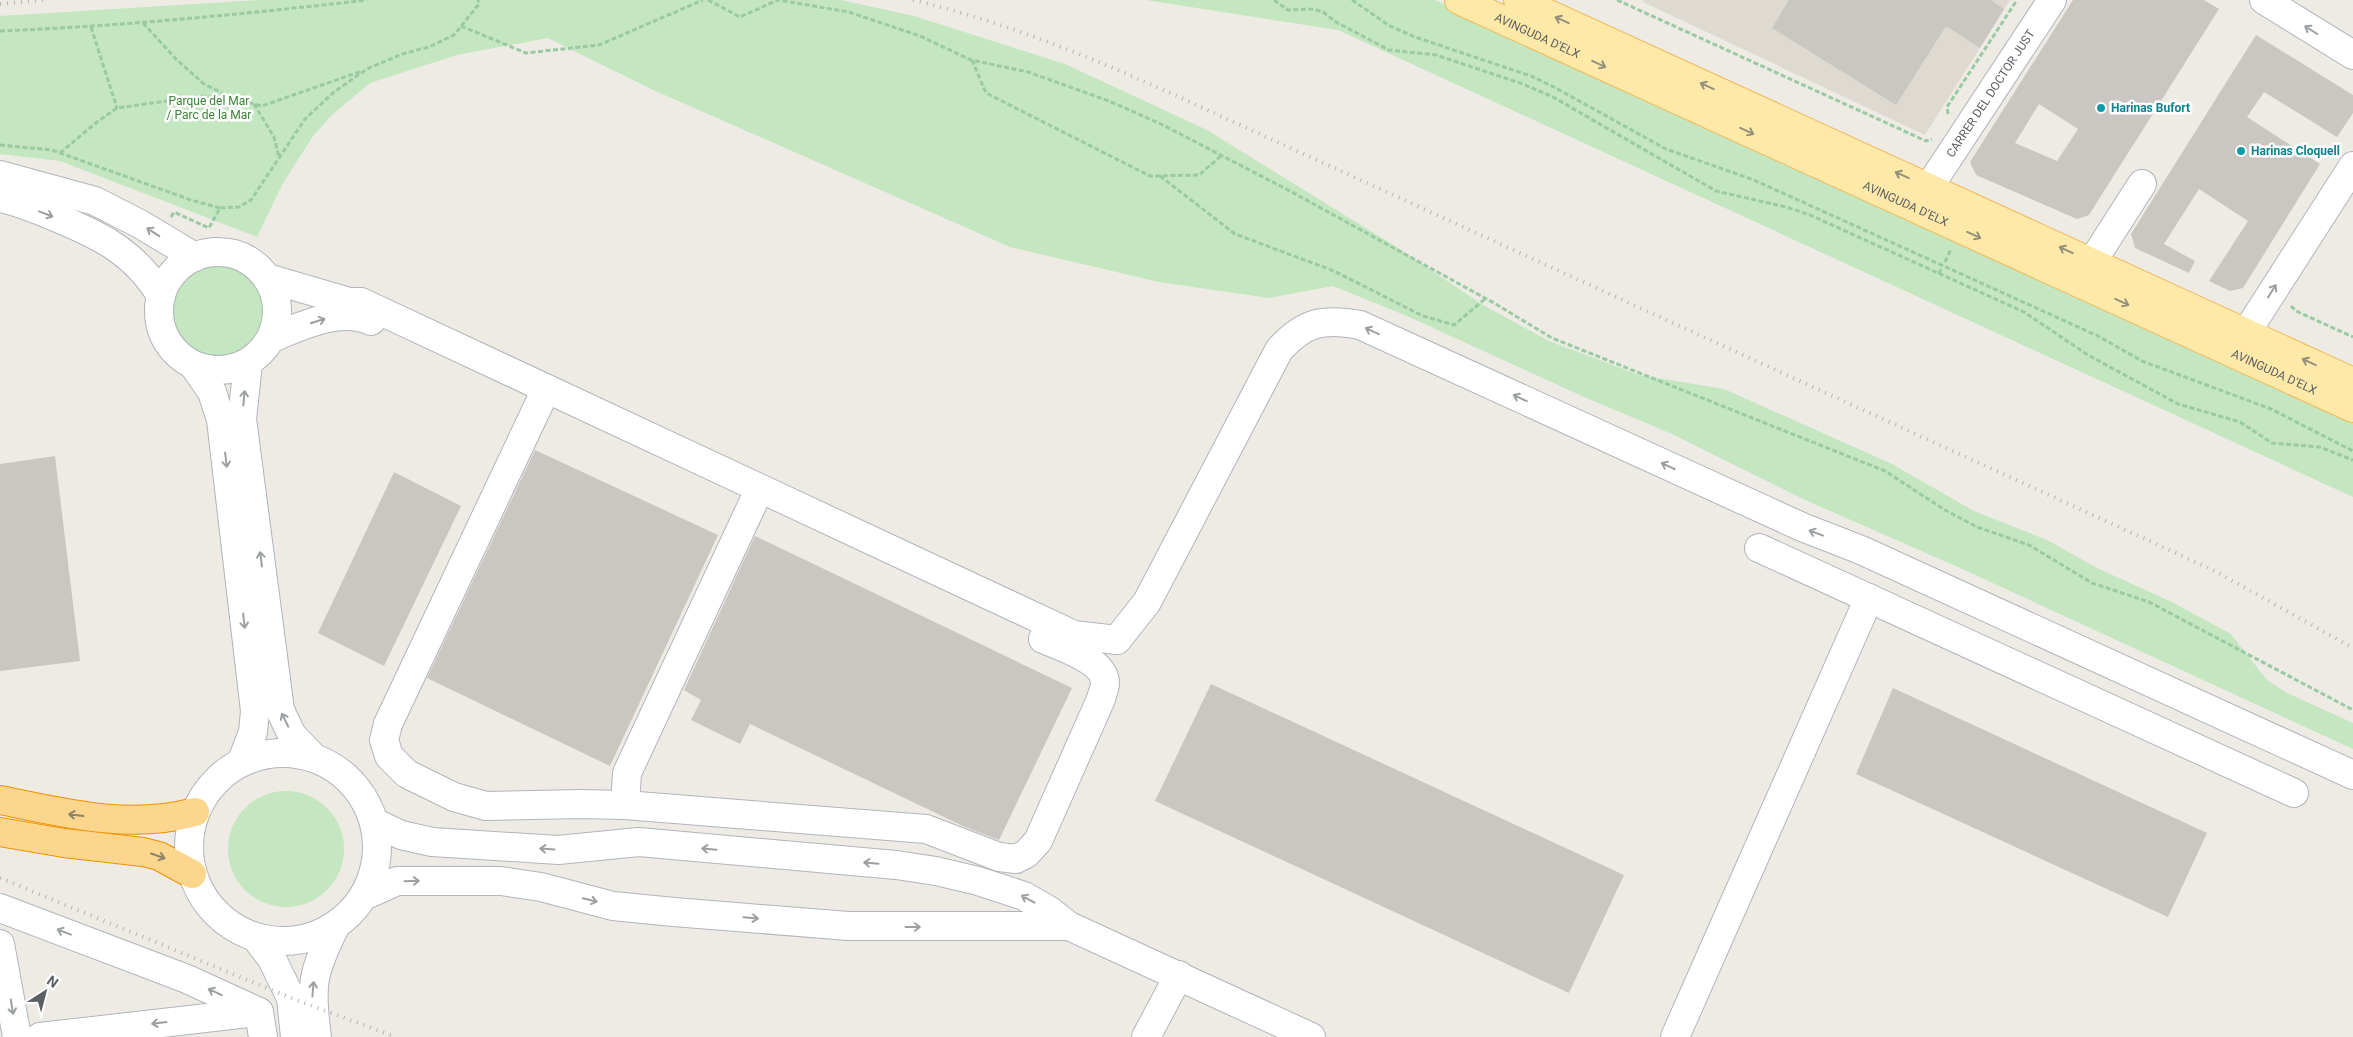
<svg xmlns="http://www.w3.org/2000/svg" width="2353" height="1037" font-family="Roboto,sans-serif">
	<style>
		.education { fill: #dedad2 }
		.green { fill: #c4e6c0 }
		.building { fill: #cac6c1; fill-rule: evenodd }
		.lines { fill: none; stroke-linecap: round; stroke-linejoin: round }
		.minor-casing { stroke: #b1b5b9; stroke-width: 30 }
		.major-casing { stroke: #f1b95a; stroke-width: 30 }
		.highway-casing { stroke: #f19101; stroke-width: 30 }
		.path { stroke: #9acaa3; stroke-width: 3; stroke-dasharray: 5 2.5; stroke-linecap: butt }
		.minor { stroke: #fff; stroke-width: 28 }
		.major { stroke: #ffe9a8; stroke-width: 28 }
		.highway { stroke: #fcd68d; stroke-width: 28 }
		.rail { stroke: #b3b4b4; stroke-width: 4; stroke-dasharray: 1 6; stroke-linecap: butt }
		.oneway { stroke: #95907c }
		.oneway2 { stroke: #9da0a2 }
		.oneway3 { stroke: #8c8370 }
		.culture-dot { fill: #0f9aa8; stroke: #fff; stroke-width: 2 }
		.labels { text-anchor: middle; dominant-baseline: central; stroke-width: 5; stroke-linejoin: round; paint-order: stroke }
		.street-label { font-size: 12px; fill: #5c6064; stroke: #fff }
		.park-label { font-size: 12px; fill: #388334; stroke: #fff }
		.culture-label { font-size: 12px; font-weight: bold; fill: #0d838f; stroke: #fff; text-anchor: start }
	</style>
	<rect width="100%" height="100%" fill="#eeebe4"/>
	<polygon class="education" points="1644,0 2010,0 1925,135 1643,2"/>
	<g class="green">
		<polygon points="259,0 841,0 914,16 1065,64 1207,130 1398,248 1483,305 1549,341 1639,375 1724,389 1892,464 1974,511 2047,540 2099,569 2172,602 2231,634 2267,680 2287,693 2353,723 2353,749 1960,568 1803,499 1672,434 1584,397 1407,316 1333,286 1269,298 1159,282 1010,247 651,89 548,38 457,55 370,83 332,115 313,136 282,185 257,237 60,161 0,154 0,16"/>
		<polygon points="1146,0 1435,0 2353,419 2353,497 1338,30"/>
		<circle cx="219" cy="312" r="48"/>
		<circle cx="286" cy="849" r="58"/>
	</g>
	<g class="building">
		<polygon points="1789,0 1991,0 2004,9 1980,48 1946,26 1896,105 1772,28"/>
		<path d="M2073 0H2204L2219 9 2089 215 2077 219 1976 175 1970 162ZM2039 104 2078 129 2057 161 2015 143Z"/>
		<polygon points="2256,35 2353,95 2353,113 2337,137 2264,92 2247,117 2320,164 2243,288 2230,291 2209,281 2248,221 2199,189 2164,244 2195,261 2189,273 2135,248 2131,234"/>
		<polygon points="535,450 718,535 610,766 427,678"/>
		<polygon points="55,456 80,661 0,671 0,464"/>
		<polygon points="394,472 461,506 384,666 318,633"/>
		<polygon points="755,536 1072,688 999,840 965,827 750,724 740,744 691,720 701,700 684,690"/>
		<polygon points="1211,684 1624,875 1569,993 1155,801"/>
		<polygon points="1893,688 2207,833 2168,917 1856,774"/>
	</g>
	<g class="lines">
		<g class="minor-casing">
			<g id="minor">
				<polyline points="2264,0 2353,55"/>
				<polyline points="0,175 95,201 140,224 195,257"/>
				<path id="s1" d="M1929 187 2052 0"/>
				<path d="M0 198C17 201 32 208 48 214 95 233 134 250 161 296"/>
				<circle cx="218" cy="311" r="59"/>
				<polyline points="2092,262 2142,184"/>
				<path d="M267 278 349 302H361L1074 635 1117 640 1147 602 1279 350C1304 322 1323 318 1360 325L1802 527 1861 550 2353 775"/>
				<polyline points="2246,333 2353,166"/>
				<path d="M272 338C301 326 340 307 371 321"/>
				<polyline points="248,363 242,419 280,710 292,735 314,758"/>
				<polyline points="194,366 212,392 221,420 255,711 253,732 242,761"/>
				<path d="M540 402 388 724 384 740 389 756 407 774 454 797 486 806 581 804 625 805 926 829 999 857 1016 859 1026 854 1038 841 1101 699C1102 694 1105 688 1105 683 1105 660 1061 647 1043 639"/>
				<polyline points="1759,548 2294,793"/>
				<circle cx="283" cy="847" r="94"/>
				<polyline points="625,805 627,773 753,503"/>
				<polyline points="374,822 401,835 432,842 558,850 639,842 896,865 936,871 978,881 1024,896 1050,911 1069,926 1311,1037"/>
				<polyline points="366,895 397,881 501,881 541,887 613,906 674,912 848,926 1069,926"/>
				<polyline points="0,908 187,979 259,1012"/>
				<polyline points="256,938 272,959 291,998 295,1037"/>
				<polyline points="0,944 17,1037"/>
				<polyline points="259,1012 263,1037"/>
				<polyline points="40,1037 258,1012"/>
				<path d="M317 1037C310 986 312 973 335 927"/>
				<polyline points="1146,1037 1179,975"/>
				<polyline points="1675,1037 1869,598"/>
			</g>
		</g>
		<g class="major-casing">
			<g id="major">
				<path id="s2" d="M1459 0 2353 408"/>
				<polyline points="1518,0 2353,382"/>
			</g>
		</g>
		<g class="highway-casing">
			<g id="highway">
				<path d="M0 800C65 813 129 830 195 812"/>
				<polyline points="0,832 64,843 143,852 159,856 192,874"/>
			</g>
		</g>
		<g class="path">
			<polyline points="708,0 740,17 778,0 849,12 920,36 971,60 1028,72 1109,101 1163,125 1288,190 1494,303 1552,338 1885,471 1945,510 1977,527 2029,545 2092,583 2149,602 2353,710"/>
			<polyline points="1274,0 1288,10 1314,9 1323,12 1336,22 1389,50 1436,55 1523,84 1553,97 1716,191 1786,207 1810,215 2024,312 2088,355 2178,404 2240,422 2272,443 2320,447 2353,460"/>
			<polyline points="1352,0 1390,26 1415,37 1531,76 1554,87 1666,149 1754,180 2098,336 2142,361 2271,409 2353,451"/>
			<polyline points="1617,0 1926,141 1932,139"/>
			<polyline points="143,23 176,59 204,84 234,99 262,106 362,71"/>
			<polyline points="461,26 526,53 599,45 703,0"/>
			<polyline points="91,27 117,108"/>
			<path d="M0 31C123 26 245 14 367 0"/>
			<polyline points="972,60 986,93 1150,176 1199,175 1221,156"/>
			<polyline points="254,104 274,137 279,157"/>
			<polyline points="1948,114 1947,107 2017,0"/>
			<polyline points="0,145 52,150 191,200 220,208"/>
			<polyline points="60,153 97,122 117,108 202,96 231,99"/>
			<polyline points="1160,176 1235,234 1334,271 1423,316 1454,325 1485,299"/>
			<polyline points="171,217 174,212 209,228 220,208 239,207 251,200 305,119 334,92 367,69 402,54 429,47 454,35 479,4 478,0"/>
			<polyline points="1945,262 1951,249"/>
			<polyline points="1939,274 1941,269"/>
			<polyline points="2291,306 2296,311 2353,337"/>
		</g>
		<use href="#minor" class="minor"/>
		<use href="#major" class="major"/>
		<use href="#highway" class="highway"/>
		<g class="rail">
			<path d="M913 0C1005 22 1093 58 1179 97L2213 570 2353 648"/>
			<polyline points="0,4 43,0"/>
			<polyline points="0,878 291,998 396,1037"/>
		</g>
	</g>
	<defs><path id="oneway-shaft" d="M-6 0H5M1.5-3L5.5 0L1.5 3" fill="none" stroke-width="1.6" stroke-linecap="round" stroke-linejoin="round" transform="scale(1.25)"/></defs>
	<g class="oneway">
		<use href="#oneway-shaft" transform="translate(1562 20) rotate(-156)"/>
		<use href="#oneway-shaft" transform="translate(1599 64) rotate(25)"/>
		<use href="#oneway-shaft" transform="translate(1707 86) rotate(-156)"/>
		<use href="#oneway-shaft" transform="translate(1747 131) rotate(25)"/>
		<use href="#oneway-shaft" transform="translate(1902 175) rotate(-156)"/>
		<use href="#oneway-shaft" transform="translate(1974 235) rotate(25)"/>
		<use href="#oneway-shaft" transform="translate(2066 250) rotate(-155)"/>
		<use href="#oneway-shaft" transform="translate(2122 302) rotate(25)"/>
		<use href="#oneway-shaft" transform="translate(2309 362) rotate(-155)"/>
	</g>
	<g class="oneway2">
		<use href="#oneway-shaft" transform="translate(2311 30) rotate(-148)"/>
		<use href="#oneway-shaft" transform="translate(46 214) rotate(21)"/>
		<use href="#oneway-shaft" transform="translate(153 232) rotate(-147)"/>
		<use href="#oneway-shaft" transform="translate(2272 291) rotate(-58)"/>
		<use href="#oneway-shaft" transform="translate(318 321) rotate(-18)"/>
		<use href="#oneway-shaft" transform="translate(1372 331) rotate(-155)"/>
		<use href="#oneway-shaft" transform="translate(244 398) rotate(-85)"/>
		<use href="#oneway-shaft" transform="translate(1520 398) rotate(-155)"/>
		<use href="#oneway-shaft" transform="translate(226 460) rotate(83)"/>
		<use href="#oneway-shaft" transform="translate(1668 466) rotate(-155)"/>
		<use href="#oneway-shaft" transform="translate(1816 533) rotate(-159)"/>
		<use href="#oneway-shaft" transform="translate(261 559) rotate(-97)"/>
		<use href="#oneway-shaft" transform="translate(244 621) rotate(83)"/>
		<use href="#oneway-shaft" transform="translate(285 720) rotate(-116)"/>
		<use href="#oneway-shaft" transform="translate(547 849) rotate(-176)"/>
		<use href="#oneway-shaft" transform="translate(709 849) rotate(-175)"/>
		<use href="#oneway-shaft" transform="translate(871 863) rotate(-175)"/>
		<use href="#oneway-shaft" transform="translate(412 881) rotate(-2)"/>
		<use href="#oneway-shaft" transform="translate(1028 899) rotate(-152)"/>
		<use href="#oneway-shaft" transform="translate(590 900) rotate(14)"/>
		<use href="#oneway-shaft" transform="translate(751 918) rotate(5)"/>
		<use href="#oneway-shaft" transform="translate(913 927)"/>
		<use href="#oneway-shaft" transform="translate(64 932) rotate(-159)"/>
		<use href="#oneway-shaft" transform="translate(313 989) rotate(-85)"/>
		<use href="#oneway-shaft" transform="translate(215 992) rotate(-156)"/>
		<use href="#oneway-shaft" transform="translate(12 1007) rotate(81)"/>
		<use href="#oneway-shaft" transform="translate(159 1023) rotate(173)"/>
	</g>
	<g class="oneway3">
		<use href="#oneway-shaft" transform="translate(76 815) rotate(-173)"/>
		<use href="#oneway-shaft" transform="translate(158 856) rotate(19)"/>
	</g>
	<g class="culture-dot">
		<circle cx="2101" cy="108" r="5"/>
		<circle cx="2241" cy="151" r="5"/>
	</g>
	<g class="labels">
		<g class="street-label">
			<text stroke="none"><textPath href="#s2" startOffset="86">AVINGUDA D'ELX</textPath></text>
			<text stroke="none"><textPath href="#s1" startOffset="112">CARRER DEL DOCTOR JUST</textPath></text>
			<text stroke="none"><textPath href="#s2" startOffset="491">AVINGUDA D'ELX</textPath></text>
			<text stroke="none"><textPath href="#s2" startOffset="896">AVINGUDA D'ELX</textPath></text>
		</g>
		<g class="park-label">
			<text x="209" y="101">Parque del Mar<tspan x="209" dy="14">/ Parc de la Mar</tspan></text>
		</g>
		<g class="culture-label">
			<text x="2111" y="108">Harinas Bufort</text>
			<text x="2251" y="151">Harinas Cloquell</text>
		</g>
	</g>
	<g transform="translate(45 992) rotate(36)" stroke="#ffffff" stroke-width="4" paint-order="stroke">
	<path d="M0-4L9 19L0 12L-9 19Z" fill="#5c6064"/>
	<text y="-8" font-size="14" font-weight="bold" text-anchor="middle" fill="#5c6064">N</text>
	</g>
</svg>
